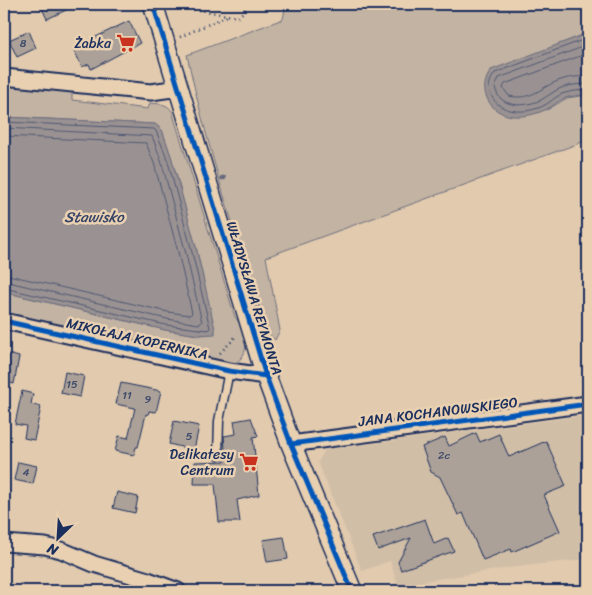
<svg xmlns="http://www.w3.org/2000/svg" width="592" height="595" font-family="Sriracha,sans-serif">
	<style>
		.built { fill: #d1bea7 }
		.green { fill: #c3b3a2; stroke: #6f7180 }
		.water { fill: #9a9292; stroke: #676a7d }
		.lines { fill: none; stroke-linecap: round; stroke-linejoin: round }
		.shore { stroke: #4e5773; stroke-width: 1 }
		.stream { stroke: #676a7d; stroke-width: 4.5 }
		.building { fill: #aca198; stroke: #1b2f5e }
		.service-casing { stroke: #1b2f5e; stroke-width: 11 }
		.minor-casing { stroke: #1b2f5e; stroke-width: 19 }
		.tertiary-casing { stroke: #1b2f5e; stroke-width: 22 }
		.path { stroke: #1b2f5e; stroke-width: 2.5; stroke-dasharray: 1 4; stroke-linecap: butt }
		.service { stroke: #e9d0b1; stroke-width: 8 }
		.minor { stroke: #e9d0b1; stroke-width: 15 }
		.tertiary { stroke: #e9d0b1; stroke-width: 19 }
		.cycleway-casing { stroke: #e9d0b1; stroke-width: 8 }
		.cycleway { stroke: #0057b8; stroke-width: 5 }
		.labels { text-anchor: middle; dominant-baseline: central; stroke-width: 5; stroke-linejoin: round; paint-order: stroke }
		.number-label { font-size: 11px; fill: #3f4c6c }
		.poi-label { font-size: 14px; fill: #1b2f5e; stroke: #e9d0b1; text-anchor: end }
		.street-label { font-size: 14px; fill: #1b2f5e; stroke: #e9d0b1 }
		.water-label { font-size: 15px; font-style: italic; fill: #344368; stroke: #e9d0b1 }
	</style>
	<rect width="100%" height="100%" fill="#e1caae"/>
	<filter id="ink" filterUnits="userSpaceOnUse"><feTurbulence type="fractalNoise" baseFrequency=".02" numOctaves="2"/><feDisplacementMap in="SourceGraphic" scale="10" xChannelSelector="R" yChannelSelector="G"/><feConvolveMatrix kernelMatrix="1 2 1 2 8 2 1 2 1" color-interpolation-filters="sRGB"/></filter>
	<g filter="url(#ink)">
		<polygon class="built" points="588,415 588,559 515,567 398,585 390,561 362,571 318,462 325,450"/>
		<g class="green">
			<path d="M286 4H588V33L557 45 547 110 567 98 588 95V140L266 257 280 330 275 340 267 332C238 241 207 149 187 55L283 19Z"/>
			<path d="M4 86 72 91V100L148 109 150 103C158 104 167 103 172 111L235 317C247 332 253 355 232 365L4 316V292L165 330 199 335 215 333 196 247 171 156 162 130 155 124 4 117Z"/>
		</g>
		<g class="water">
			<path d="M588 33V95C581 95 572 96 565 98 558 101 552 107 545 110 527 118 501 121 489 102 482 90 484 81 491 70Z"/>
			<polygon points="4,117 155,124 162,130 171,156 196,247 215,329 215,334 199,335 165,330 4,292"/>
		</g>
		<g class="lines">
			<g class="shore">
				<path d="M588 38 495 73C490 80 487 87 491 95 500 115 528 114 545 105 552 101 557 95 565 93 572 91 581 90 588 90"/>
				<path d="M588 45 499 78 495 87C499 109 525 107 541 100 548 96 554 91 561 88 569 85 580 84 588 84"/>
				<path d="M588 53 505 84 503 88 509 96C533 101 541 86 561 80 569 77 580 76 588 77"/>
				<polyline points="4,122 154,129 156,131 167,158 191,248 210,328 208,330 166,325 4,288"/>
				<polyline points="4,128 152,136 161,160 185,250 202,322 199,324 167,319 4,281"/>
				<polyline points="4,136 146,143 154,163 178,252 192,313 190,315 168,312 4,274"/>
			</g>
			<polyline class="stream" points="222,178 224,178"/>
		</g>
		<g class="building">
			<polygon points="40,4 79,4 47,19"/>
			<polygon points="129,21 140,43 91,69 89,64 82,67 73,48"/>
			<polygon points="29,31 36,48 17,57 9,40"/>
			<polygon points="4,353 19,357 14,384 4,381"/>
			<polygon points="65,372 84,376 80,397 61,393"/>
			<polygon points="121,383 161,391 156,412 149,411 148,415 146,414 138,447 136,447 134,455 115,451 119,436 128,438 135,408 116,404"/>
			<polygon points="22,391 33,394 31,404 41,407 34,440 24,438 26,426 15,424"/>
			<polygon points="251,418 258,436 253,437 259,495 237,500 240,522 219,522 215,484 194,484 195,462 226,461 224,436 236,434 234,421"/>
			<polygon points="174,421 199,426 194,450 169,444"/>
			<polygon points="476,433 480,442 499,434 509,457 546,441 566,486 544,495 560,531 512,552 511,549 483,560 463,513 458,515 440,477 431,472 422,447 445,437 449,446"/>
			<polygon points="18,462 37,466 33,484 14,480"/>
			<polygon points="117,492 138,497 135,513 113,508"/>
			<polygon points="425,519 434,544 448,538 454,551 401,570 398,562 411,538 378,550 373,537"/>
			<polygon points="284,537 288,559 267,562 263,540"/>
		</g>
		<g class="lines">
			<g class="service-casing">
				<polyline id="service" points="218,455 219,421 229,371"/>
			</g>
			<g class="minor-casing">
				<g id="minor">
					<polyline points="4,77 151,92 179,88"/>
					<polyline points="4,321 229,371 266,376"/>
					<polyline points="291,444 588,404"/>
					<polyline points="4,543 45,546 61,550 94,564 148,580 178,591"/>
				</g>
			</g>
			<g class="tertiary-casing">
				<polyline id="tertiary" points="153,4 266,376 291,444 352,591"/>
			</g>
			<g class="path">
				<polyline points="181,4 182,7 238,17 245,10 247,4"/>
				<polyline points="180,37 227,16"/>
				<polyline points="220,353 233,340 236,335"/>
			</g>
			<use href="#service" class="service"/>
			<use href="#minor" class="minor"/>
			<use href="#tertiary" class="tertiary"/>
			<g class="cycleway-casing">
				<g id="cycleway">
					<polyline points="153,4 266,376 291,444 352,591"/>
					<polyline points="4,321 229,371 266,376"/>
					<polyline points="291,444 588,404"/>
				</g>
			</g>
			<use href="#cycleway" class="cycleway"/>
		</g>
	</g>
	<defs>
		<g id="supermarket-bare" transform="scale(1.5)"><path d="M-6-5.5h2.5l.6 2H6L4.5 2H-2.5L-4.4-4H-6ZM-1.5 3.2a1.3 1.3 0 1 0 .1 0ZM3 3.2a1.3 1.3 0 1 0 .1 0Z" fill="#c8321e" stroke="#e9d0b1" stroke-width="2.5" paint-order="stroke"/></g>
	</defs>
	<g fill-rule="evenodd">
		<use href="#supermarket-bare" x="126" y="43"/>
		<use href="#supermarket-bare" x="249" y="462"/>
	</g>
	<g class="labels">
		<g class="number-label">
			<text x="23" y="43">8</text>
			<text x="72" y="384">15</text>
			<text x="127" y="395">11</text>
			<text x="148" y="399">9</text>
			<text x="189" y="436">5</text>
			<text x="444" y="455">2c</text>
			<text x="26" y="472">4</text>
		</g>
		<g class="poi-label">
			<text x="111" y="43">Żabka</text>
			<text x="234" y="454">Delikatesy<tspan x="234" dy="16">Centrum</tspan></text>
		</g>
		<g class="street-label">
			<text transform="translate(254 298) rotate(73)">WŁADYSŁAWA REYMONTA</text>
			<text transform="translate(137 339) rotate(13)">MIKOŁAJA KOPERNIKA</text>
			<text transform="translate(438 412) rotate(-7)">JANA KOCHANOWSKIEGO</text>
		</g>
		<g class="water-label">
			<text x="94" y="217">Stawisko</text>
		</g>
	</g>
	<rect width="592" height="595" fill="none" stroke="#e9d0b1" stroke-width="20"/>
	<rect x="10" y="10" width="572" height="575" fill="none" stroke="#1b2f5e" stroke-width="2" filter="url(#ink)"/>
	<g transform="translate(58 538) rotate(205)" stroke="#e9d0b1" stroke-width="4" paint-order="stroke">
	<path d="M0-4L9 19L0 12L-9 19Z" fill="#1b2f5e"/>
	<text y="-8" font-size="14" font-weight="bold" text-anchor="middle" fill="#1b2f5e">N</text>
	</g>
</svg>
